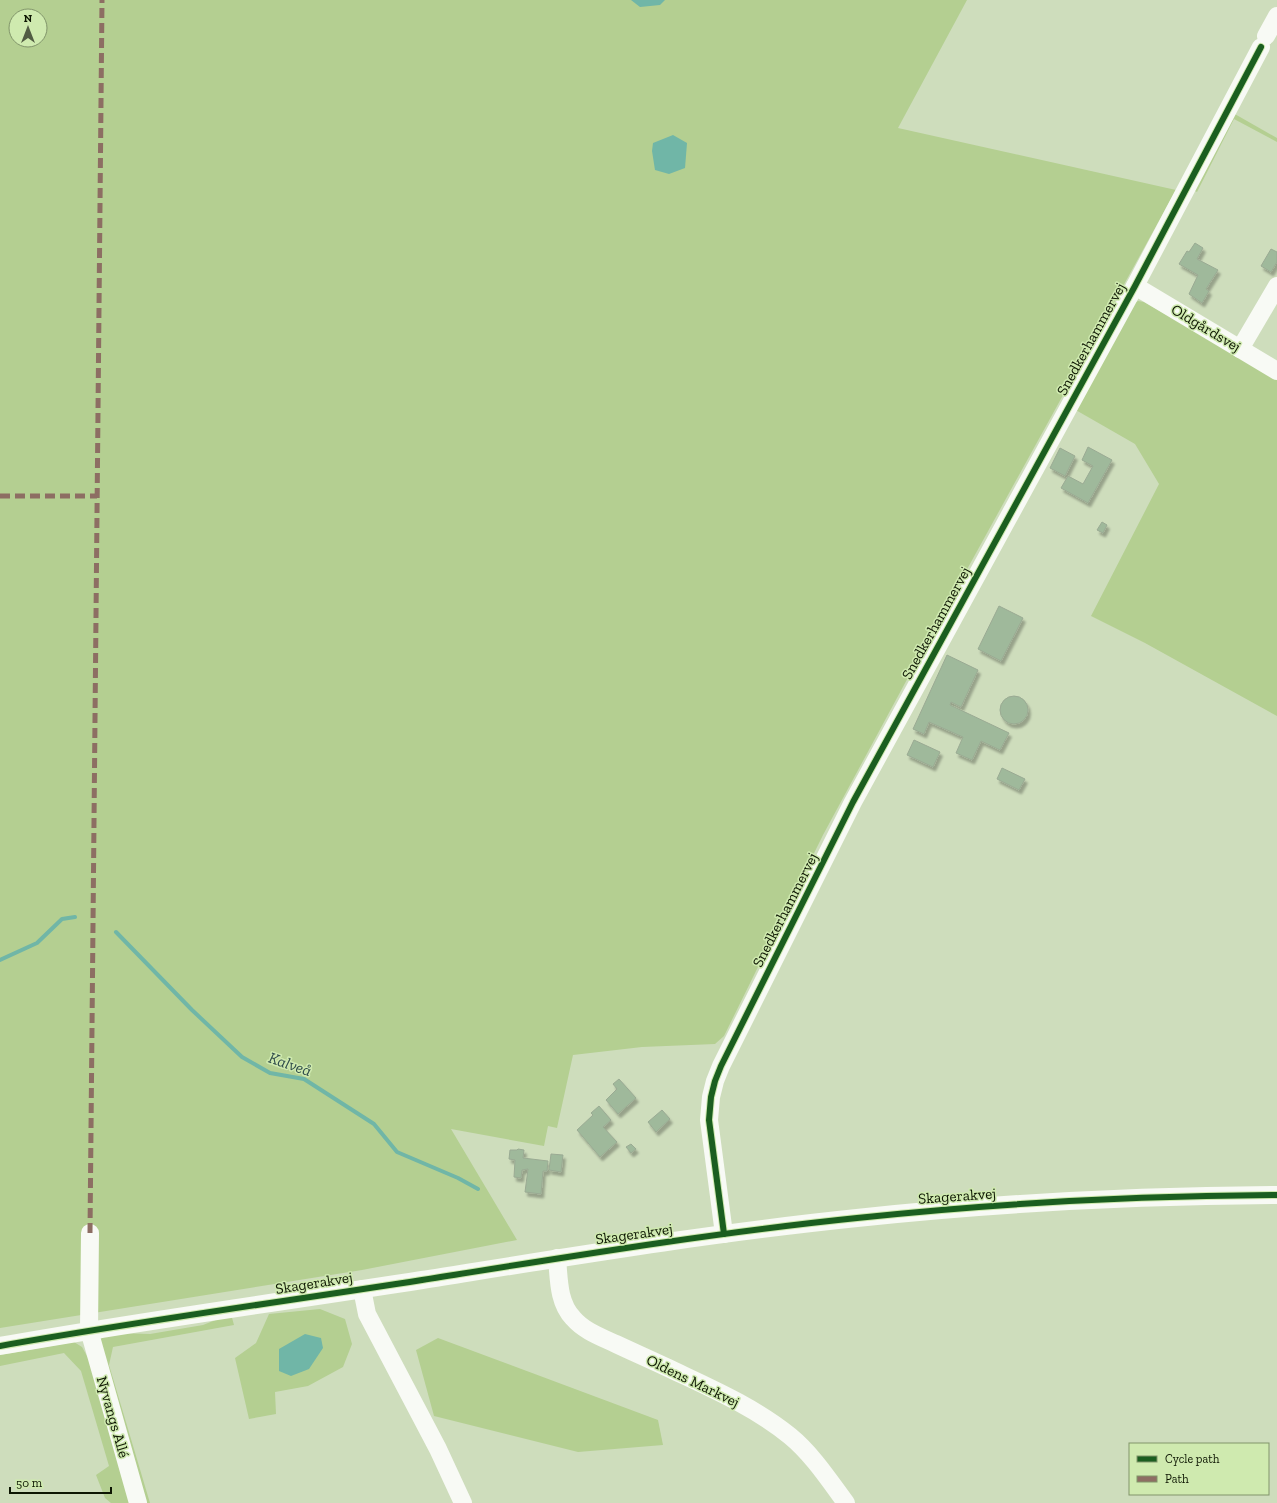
<svg xmlns="http://www.w3.org/2000/svg" width="1277" height="1503" font-family="'Zilla Slab',serif">
	<style>
		.green { fill: #b4cf91; fill-rule: evenodd }
		.water { fill: #70b6a7 }
		.lines { fill: none; stroke-linecap: round; stroke-linejoin: round }
		.stream { stroke: #70b6a7; stroke-width: 4 }
		.building { fill: #9fb99b; stroke: #9aaa93; filter: url(#shadow) }
		.minor { stroke: #f8faf5; stroke-width: 18 }
		.quiet { stroke: #8d6e63; stroke-width: 5; stroke-dasharray: 10 5; stroke-linecap: butt }
		.cycleway-casing { stroke: #cfeaaf; stroke-width: 8 }
		.cycleway { stroke: #1b5e20; stroke-width: 6 }
		.labels { text-anchor: middle; dominant-baseline: central; stroke-width: 3; stroke-linejoin: round; paint-order: stroke }
		.street-label { font-size: 15px; fill: #0d1602; stroke: #cfeaaf }
		.water-label { font-size: 16px; font-style: italic; fill: #2f4c4a; stroke: #cfeaaf }
	</style>
	<defs>
		<filter id="shadow"><feDropShadow dx="2.5" dy="4" stdDeviation="1" flood-color="#0004"/></filter>
	</defs>
	<rect width="100%" height="100%" fill="#ceddbc"/>
	<g class="green">
		<path d="M0 0H967L898 128 1176 190 938 622 823 835 724 1036 715 1044 642 1047 573 1055 557 1128 548 1126 544 1146 451 1129 517 1240 362 1270 0 1328ZM16 16H40V40H16Z"/>
		<polygon points="1233,113 1277,138 1277,142 1234,119 1197,192 1191,189"/>
		<polygon points="1138,301 1144,302 1277,378 1277,716 1145,643 1091,616 1159,484 1135,444 1074,409 1131,305"/>
		<polygon points="320,1309 345,1319 352,1344 343,1367 308,1386 275,1392 276,1414 249,1419 235,1358 256,1343 269,1314"/>
		<polygon points="231,1314 234,1325 113,1347 109,1365 150,1503 143,1503 99,1343 103,1335 114,1333 150,1334 203,1325"/>
		<polygon points="438,1338 658,1420 663,1445 578,1452 434,1416 416,1350"/>
		<polygon points="74,1342 82,1347 92,1365 132,1503 111,1503 105,1498 96,1475 109,1466 81,1371 64,1353 0,1366 0,1355"/>
	</g>
	<g class="water">
		<polygon points="631,0 665,0 660,5 640,7"/>
		<polygon points="673,135 687,143 685,168 669,174 655,170 652,151 653,143"/>
		<polygon points="305,1334 321,1338 323,1348 309,1369 291,1376 279,1371 279,1349"/>
	</g>
	<g class="lines">
		<g class="stream">
			<polyline points="116,932 192,1010 242,1057 270,1073 304,1079 374,1124 397,1152 458,1178 478,1189"/>
			<polyline points="0,960 37,943 62,919 75,917"/>
		</g>
	</g>
	<g class="building">
		<polygon points="1195,243 1203,248 1197,259 1218,270 1206,289 1209,291 1202,303 1189,294 1198,275 1179,264 1187,251 1189,252"/>
		<polygon points="1271,249 1277,252 1277,262 1271,272 1261,266"/>
		<polygon points="1088,447 1112,460 1088,503 1061,488 1068,476 1083,484 1093,466 1082,460"/>
		<polygon points="1060,448 1075,456 1065,476 1050,468"/>
		<polygon points="1102,522 1107,525 1103,533 1097,530"/>
		<polygon points="999,606 1023,618 1001,661 978,649"/>
		<polygon points="947,655 978,670 961,707 951,702 950,705 1009,733 1000,750 981,741 972,760 956,753 963,737 929,722 924,734 913,729"/>
		<circle cx="1014" cy="710" r="14"/>
		<polygon points="914,740 940,752 933,767 907,755"/>
		<polygon points="1002,768 1025,779 1019,790 997,779"/>
		<polygon points="619,1079 636,1098 618,1114 606,1100 617,1089 613,1084"/>
		<polygon points="599,1106 611,1120 603,1127 617,1142 600,1157 577,1130 593,1115 591,1113"/>
		<polygon points="662,1110 670,1119 656,1132 648,1122"/>
		<polygon points="631,1144 636,1149 631,1153 626,1147"/>
		<polygon points="518,1149 524,1150 523,1158 548,1161 547,1171 543,1171 541,1194 525,1192 528,1169 522,1170 521,1178 514,1177 515,1160 509,1159 510,1150 517,1150"/>
		<polygon points="551,1154 563,1155 561,1172 549,1170"/>
	</g>
	<g class="lines">
		<g class="minor">
			<polyline points="1266,36 1277,16"/>
			<polyline points="1135,286 1277,371"/>
			<polyline points="1240,349 1277,286"/>
			<polyline points="90,1233 89,1330 138,1503"/>
			<polyline points="724,1234 709,1120 711,1097 715,1081 721,1066 853,802 1135,286 1261,47"/>
			<path d="M557 1258C559 1279 558 1302 573 1318 584 1331 601 1337 616 1344 633 1352 649 1359 666 1367 708 1387 753 1406 790 1436 812 1454 829 1480 846 1503"/>
			<polyline points="362,1289 367,1314 438,1449 463,1503"/>
			<path d="M0 1346C140 1321 281 1302 422 1280 567 1257 711 1233 857 1218 996 1203 1137 1196 1277 1195"/>
		</g>
		<g class="quiet">
			<polyline points="0,496 97,496"/>
			<polyline points="90,1233 102,0"/>
		</g>
		<g class="cycleway-casing">
			<g id="cycleway">
				<polyline points="724,1234 709,1120 711,1097 715,1081 721,1066 853,802 1135,286 1261,47"/>
				<path d="M0 1346C140 1321 281 1302 422 1280 567 1257 711 1233 857 1218 996 1203 1137 1196 1277 1195"/>
			</g>
		</g>
		<use href="#cycleway" class="cycleway"/>
	</g>
	<g class="labels">
		<g class="street-label">
			<text transform="translate(1206 328) rotate(31)">Oldgårdsvej</text>
			<text transform="translate(1091 339) rotate(-61)">Snedkerhammervej</text>
			<text transform="translate(936 623) rotate(-61)">Snedkerhammervej</text>
			<text transform="translate(785 910) rotate(-63)">Snedkerhammervej</text>
			<text transform="translate(957 1196) rotate(-4)">Skagerakvej</text>
			<text transform="translate(634 1234) rotate(-8)">Skagerakvej</text>
			<text transform="translate(314 1283) rotate(-9)">Skagerakvej</text>
			<text transform="translate(693 1381) rotate(26)">Oldens Markvej</text>
			<text transform="translate(113 1417) rotate(74)">Nyvangs Allé</text>
		</g>
		<g class="water-label">
			<text transform="translate(290 1064) rotate(19)">Kalveå</text>
		</g>
	</g>
	<rect x="1129" y="1443" width="140" height="52" fill="#cfeaaf" stroke="#81956a"/>
	<rect x="1137" y="1456" width="20" height="6" fill="#1b5e20" stroke="#81956a"/>
	<text x="1165" y="1463" font-size="12" fill="#0d1602">Cycle path</text>
	<rect x="1137" y="1476" width="20" height="6" fill="#8d6e63" stroke="#81956a"/>
	<text x="1165" y="1483" font-size="12" fill="#0d1602">Path</text>
	<g transform="translate(28 28)"><circle r="19" fill="#cfeaaf" stroke="#81956a"/>
	<path d="M0-3L7 15L0 10L-7 15Z" fill="#515c43"/>
	<text y="-6" font-size="11" font-weight="bold" text-anchor="middle" fill="#0d1602">N</text>
	</g>
	<path d="M10 1487v6h101v-6" fill="none" stroke="#0d1602" stroke-width="2"/>
	<text x="16" y="1487" font-size="12" fill="#0d1602" stroke="#cfeaaf" stroke-width="3" paint-order="stroke">50 m</text>
</svg>
